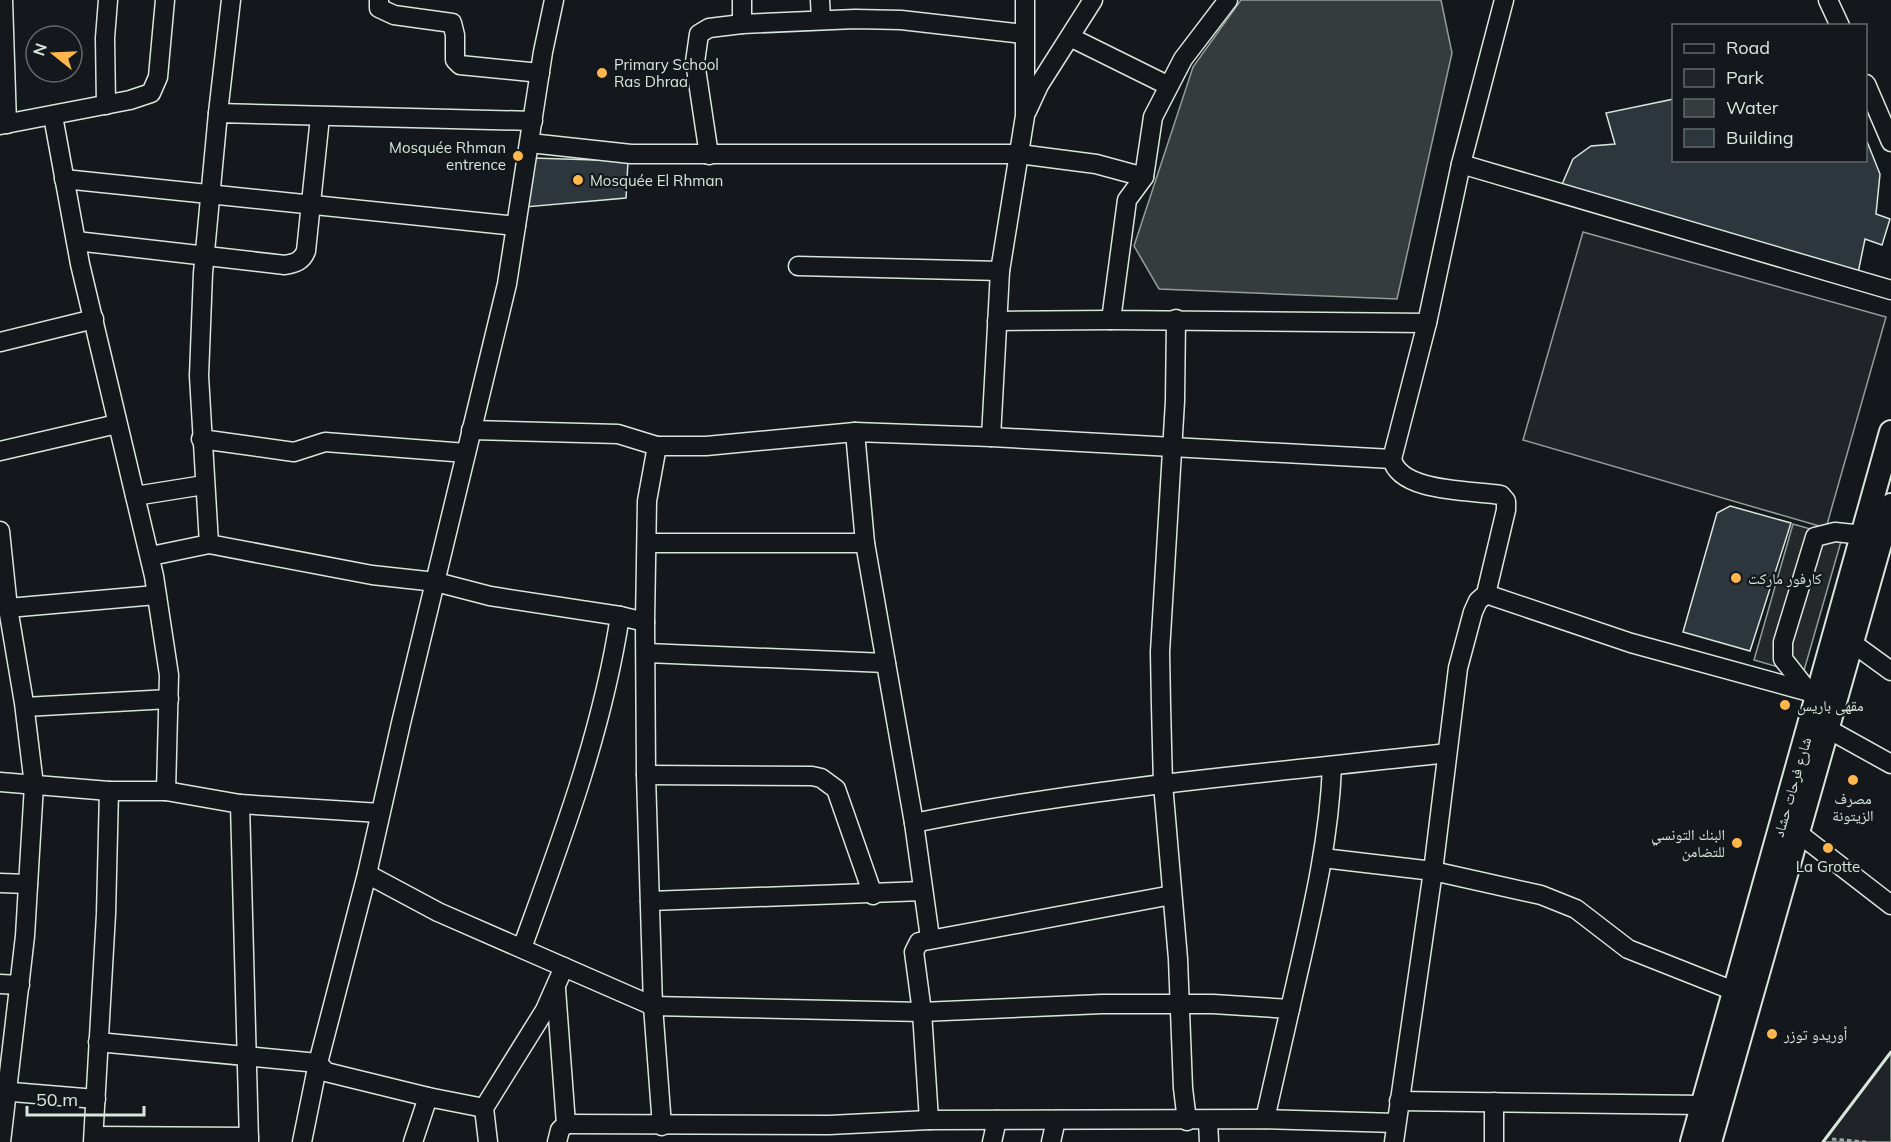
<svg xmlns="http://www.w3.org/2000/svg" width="1891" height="1142" font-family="Mulish,'Noto Naskh Arabic',sans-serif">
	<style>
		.green { fill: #202428; stroke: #939e99; stroke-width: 1.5 }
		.parking { fill: #24282b; stroke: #939e99; stroke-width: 1.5 }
		.water { fill: #363b3e; stroke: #939e99; stroke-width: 1.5 }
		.building { fill: #2c363c; stroke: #d8e6dc; stroke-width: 1.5 }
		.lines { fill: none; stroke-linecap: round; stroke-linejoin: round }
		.minor-casing { stroke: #d8e6dc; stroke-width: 21 }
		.major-casing { stroke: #d8e6dc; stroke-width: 26 }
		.path { stroke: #9da8a2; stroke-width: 3; stroke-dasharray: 4.5 3; stroke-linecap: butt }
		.minor { stroke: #14181c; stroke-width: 18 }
		.major { stroke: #14181c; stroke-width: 22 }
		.wall { stroke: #d8e6dc; stroke-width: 3 }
		.poi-dot { fill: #ffb74d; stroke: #14181c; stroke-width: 2 }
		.labels { text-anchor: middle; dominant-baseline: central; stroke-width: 4.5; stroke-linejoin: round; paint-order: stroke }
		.poi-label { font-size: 15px; fill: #d8e6dc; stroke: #14181c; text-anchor: start }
		.street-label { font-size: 15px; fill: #d8e6dc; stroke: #14181c }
	</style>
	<rect width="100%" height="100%" fill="#14181c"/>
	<g class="green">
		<polygon points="1583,232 1886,317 1826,528 1523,440"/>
		<polygon points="1891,1052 1891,1142 1823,1142"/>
	</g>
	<polygon class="parking" points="1793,524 1842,538 1803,674 1754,660"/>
	<polygon class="water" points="1241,0 1441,0 1452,53 1397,299 1159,289 1134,246 1193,67"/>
	<g class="building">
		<polygon points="1674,99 1674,160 1866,160 1866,139 1880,174 1876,214 1890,219 1882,245 1865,239 1858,273 1560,189 1573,159 1591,146 1615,144 1606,113"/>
		<polygon points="532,158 628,161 626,198 525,207"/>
		<polygon points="1730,506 1791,523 1750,651 1683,632 1717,513"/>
	</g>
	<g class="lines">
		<g class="minor-casing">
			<g id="minor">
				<polyline points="3,0 7,124"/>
				<polyline points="379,0 379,8 394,15 452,23 455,35 455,60 460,65 540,73"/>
				<polyline points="742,0 742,24"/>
				<polyline points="820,0 821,20"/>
				<polyline points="1228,0 1183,59 1153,117 1144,177 1127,200 1111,320 1427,323"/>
				<polyline points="1828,0 1840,26"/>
				<polyline points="1070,37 1167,85"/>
				<polyline points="1866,84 1891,142"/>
				<polyline points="106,105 105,38 108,0"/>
				<polyline points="1027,111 1039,85 1093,0"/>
				<polyline points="218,113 231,0"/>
				<polyline points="53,116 80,264 154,576 169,675 166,791"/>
				<polyline points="0,125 130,100 151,93 158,77 165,0"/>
				<polyline points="530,143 631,154 1019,154 1096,164 1144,177"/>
				<polyline points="709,155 695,62 699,34 709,28 742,24 855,19 901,20 1024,34"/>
				<polyline points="1461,164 1891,290"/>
				<polyline points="64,179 516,226"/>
				<path d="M76 241 285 265C296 263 302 261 306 251L320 117"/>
				<polyline points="798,266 1000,271"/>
				<polyline points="1176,319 1175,401 1160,652 1161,706 1163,784 1178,959 1183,1088 1187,1121"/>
				<polyline points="997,321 1111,320"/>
				<polyline points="0,342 94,319"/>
				<polyline points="471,430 618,434 657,446"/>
				<polyline points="991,437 1000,271 1025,116 1025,0"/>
				<polyline points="201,439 294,452 325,442 466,453"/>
				<polyline points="0,451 117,424"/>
				<polyline points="135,496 204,485"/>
				<polyline points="0,531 8,608 24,703 34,785 25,936 1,1142"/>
				<polyline points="648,543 865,543"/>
				<polyline points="209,544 199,376 203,273 218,113 533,121"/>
				<polyline points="151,556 209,544 372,575 436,582 490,596 620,616"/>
				<polyline points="1486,594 1631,643 1817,694 1828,729 1891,764"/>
				<polyline points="8,608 156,595"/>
				<polyline points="645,622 646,775 653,1006 662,1126"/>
				<polyline points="1851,642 1891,671"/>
				<polyline points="647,653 886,663"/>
				<polyline points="1809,692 1783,659 1783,642 1815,537 1835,532 1873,536"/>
				<polyline points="25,707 169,699"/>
				<polyline points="646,775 812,776 821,778 836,789 873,895"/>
				<polyline points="0,782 109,791"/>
				<polyline points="240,804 249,1142"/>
				<path d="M914 823C1090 787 1269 773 1447 753"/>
				<polyline points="1798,833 1891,905"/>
				<polyline points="1323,858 1433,871 1541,895 1576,909 1628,949 1734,991"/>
				<polyline points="367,874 438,912 653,1006 922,1012 1102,1004 1213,1004 1290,1009 1265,1119"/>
				<polyline points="0,883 28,884"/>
				<polyline points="650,901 923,891"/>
				<polyline points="930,938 914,823 865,543 855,432 991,437 1392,459"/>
				<path d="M522 948C562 838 602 733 620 616L645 622 647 501 657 446H706L855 432"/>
				<polyline points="0,984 20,985"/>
				<polyline points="556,989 566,1124 560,1130 557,1142"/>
				<path d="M1290 1009C1308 928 1329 849 1332 766"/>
				<polyline points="98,1042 318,1063 326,1072 428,1097"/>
				<polyline points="0,1091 96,1099"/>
				<polyline points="1399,1101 1702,1105"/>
				<polyline points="1494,1102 1494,1142"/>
				<polyline points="929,1120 922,1012 914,952 919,942 1172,895"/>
				<polyline points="1208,1121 1209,1142"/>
				<polyline points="566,1124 829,1125 929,1120 1265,1119 1396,1123"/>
				<polyline points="94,1136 249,1137"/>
				<polyline points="93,1142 106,914 109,791 166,791 240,804 380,813"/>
				<polyline points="302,1142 318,1063 367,874 401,723 507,284 543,52 554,0"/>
				<polyline points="413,1142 428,1097 484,1108"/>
				<polyline points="488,1142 484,1108 545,1010 564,967"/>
				<polyline points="992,1142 997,1120"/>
				<polyline points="1051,1142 1056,1120"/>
				<path d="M1394 1142 1433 871 1458 668 1473 612 1478 601 1486 594 1506 510V501L1501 495C1472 490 1400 493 1392 459L1427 323 1461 164 1504 0"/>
			</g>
		</g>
		<g class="major-casing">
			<g id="major">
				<polyline points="1692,1142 1891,432"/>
				<polyline points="1710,1142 1891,505"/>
			</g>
		</g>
		<polyline class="path" points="1832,1139 1866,1142"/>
		<use href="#minor" class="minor"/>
		<use href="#major" class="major"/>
		<polyline class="wall" points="1823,1142 1891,1052"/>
	</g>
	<g class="poi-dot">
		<circle cx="602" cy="73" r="6"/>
		<circle cx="518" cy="156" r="6"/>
		<circle cx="578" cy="180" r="6"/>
		<circle cx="1736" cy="578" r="6"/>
		<circle cx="1785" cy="705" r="6"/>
		<circle cx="1853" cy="780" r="6"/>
		<circle cx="1737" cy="843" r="6"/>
		<circle cx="1828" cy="848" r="6"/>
		<circle cx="1772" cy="1034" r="6"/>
	</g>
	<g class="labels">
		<g class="poi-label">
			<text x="614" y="64">Primary School<tspan x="614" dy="17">Ras Dhraa</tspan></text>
			<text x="506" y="147" text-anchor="end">Mosquée Rhman<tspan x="506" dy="17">entrence</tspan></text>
			<text x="590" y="180">Mosquée El Rhman</text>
			<text x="1748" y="578">كارفور ماركت</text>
			<text x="1797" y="705">مقهى باريس</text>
			<text x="1853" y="798" text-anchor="middle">مصرف<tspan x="1853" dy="17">الزيتونة</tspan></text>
			<text x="1725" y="834" text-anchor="end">البنك التونسي<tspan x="1725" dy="17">للتضامن</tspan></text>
			<text x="1828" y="866" text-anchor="middle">La Grotte</text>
			<text x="1784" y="1034">أوريدو توزر</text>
		</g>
		<g class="street-label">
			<text transform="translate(1792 787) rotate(-74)">شارع فرحات حشاد</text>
		</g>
	</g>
	<rect x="1672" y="24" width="195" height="138" fill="#14181c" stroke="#626a69" stroke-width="1.5"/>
	<rect x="1684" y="44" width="30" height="9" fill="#14181c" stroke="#626a69" stroke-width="1.5"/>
	<text x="1726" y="54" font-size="18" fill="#d8e6dc">Road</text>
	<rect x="1684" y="69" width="30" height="18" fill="#202428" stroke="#626a69" stroke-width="1.5"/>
	<text x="1726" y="84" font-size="18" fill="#d8e6dc">Park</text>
	<rect x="1684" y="99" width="30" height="18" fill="#363b3e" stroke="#626a69" stroke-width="1.5"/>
	<text x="1726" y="114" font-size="18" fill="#d8e6dc">Water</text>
	<rect x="1684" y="129" width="30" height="18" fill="#2c363c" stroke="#626a69" stroke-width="1.5"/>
	<text x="1726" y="144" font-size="18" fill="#d8e6dc">Building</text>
	<g transform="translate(54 54) rotate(288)"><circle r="28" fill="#14181c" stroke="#626a69" stroke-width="1.5"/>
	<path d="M0-4.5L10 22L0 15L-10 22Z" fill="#ffb74d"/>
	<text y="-9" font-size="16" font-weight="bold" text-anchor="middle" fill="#d8e6dc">N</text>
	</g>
	<path d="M27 1106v9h117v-9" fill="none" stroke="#d8e6dc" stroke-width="3"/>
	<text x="36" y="1106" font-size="18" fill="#d8e6dc" stroke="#14181c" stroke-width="4.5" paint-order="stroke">50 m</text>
</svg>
